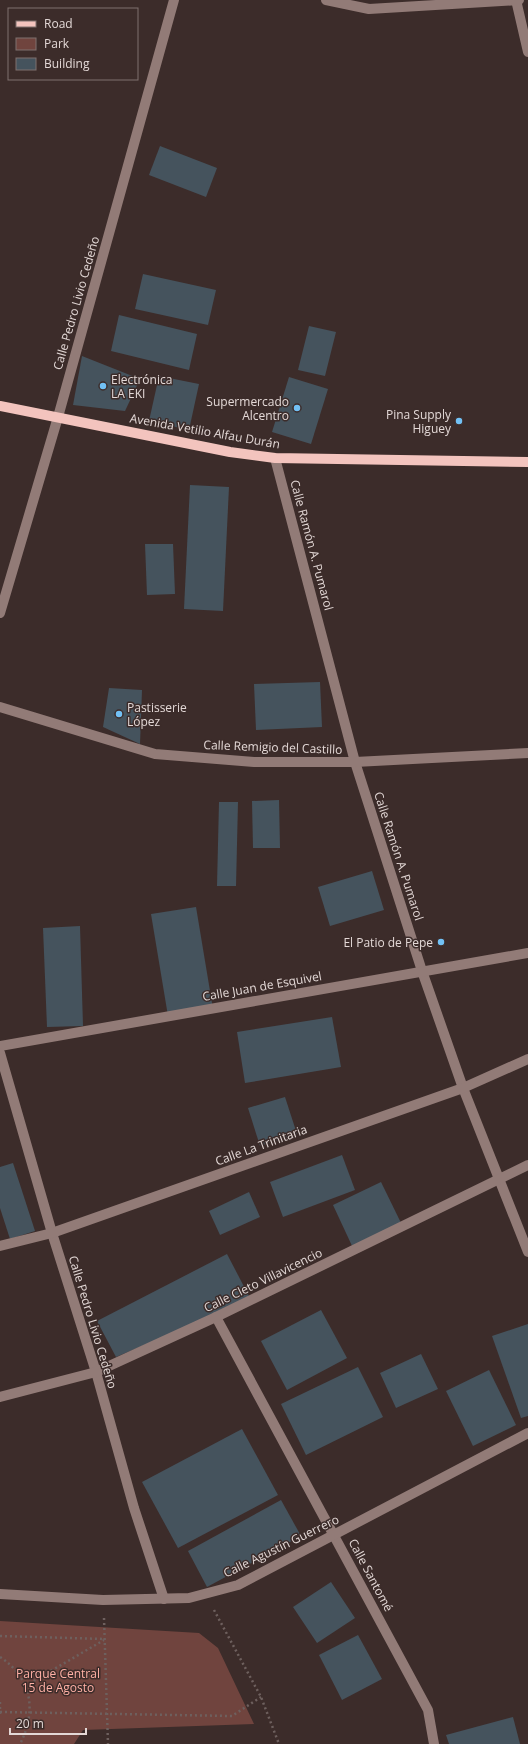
<svg xmlns="http://www.w3.org/2000/svg" width="528" height="1744" font-family="'Open Sans',sans-serif">
	<style>
		.green { fill: #70443e }
		.building { fill: #45535d }
		.lines { fill: none; stroke-linecap: round; stroke-linejoin: round }
		.path { stroke: #6e605e; stroke-width: 2.5; stroke-dasharray: 2 3; stroke-linecap: butt }
		.minor { stroke: #927b77; stroke-width: 10 }
		.major { stroke: #f3c4be; stroke-width: 10 }
		.poi-dot { fill: #72c1f5; stroke: #3c2c2a; stroke-width: 1.5 }
		.labels { text-anchor: middle; dominant-baseline: central; stroke-width: 3; stroke-linejoin: round; paint-order: stroke }
		.street-label { font-size: 12px; fill: #e3d8d6; stroke: #3c2c2a }
		.poi-label { font-size: 12px; fill: #e3d8d6; stroke: #3c2c2a; text-anchor: end }
		.park-label { font-size: 12px; fill: #ffb0a5; stroke: #3c2c2a }
	</style>
	<rect width="100%" height="100%" fill="#3c2c2a"/>
	<polygon class="green" points="0,1621 199,1633 218,1648 254,1724 83,1730 74,1744 0,1744"/>
	<g class="building">
		<polygon points="160,146 217,168 206,197 149,175"/>
		<polygon points="143,274 216,290 208,325 135,309"/>
		<polygon points="119,315 197,334 189,370 111,351"/>
		<polygon points="309,326 336,332 325,376 298,370"/>
		<polygon points="82,356 140,379 125,411 73,405"/>
		<polygon points="159,376 199,384 189,430 149,421"/>
		<polygon points="289,377 328,389 311,444 272,432"/>
		<polygon points="190,485 229,487 223,611 184,609"/>
		<polygon points="145,544 173,544 175,594 147,595"/>
		<polygon points="320,682 322,727 256,730 254,684"/>
		<polygon points="109,688 142,690 140,744 103,727"/>
		<polygon points="279,800 280,848 253,848 252,801"/>
		<polygon points="219,802 238,802 236,886 217,886"/>
		<polygon points="372,871 384,910 330,926 318,887"/>
		<polygon points="196,907 213,1009 168,1016 151,914"/>
		<polygon points="80,926 83,1026 47,1027 43,928"/>
		<polygon points="332,1017 341,1067 245,1083 237,1032"/>
		<polygon points="285,1097 297,1134 260,1146 248,1108"/>
		<polygon points="342,1155 355,1190 283,1217 270,1182"/>
		<polygon points="13,1163 35,1231 10,1239 0,1208 0,1167"/>
		<polygon points="381,1182 402,1225 353,1248 333,1205"/>
		<polygon points="249,1192 260,1217 220,1235 209,1211"/>
		<polygon points="227,1254 251,1300 116,1357 97,1321"/>
		<polygon points="321,1310 347,1358 287,1390 261,1341"/>
		<polygon points="528,1324 528,1416 521,1418 492,1336"/>
		<polygon points="421,1354 438,1389 396,1408 380,1373"/>
		<polygon points="358,1367 383,1417 306,1455 281,1404"/>
		<polygon points="489,1370 516,1425 473,1446 446,1391"/>
		<polygon points="242,1429 278,1495 178,1548 142,1482"/>
		<polygon points="281,1500 301,1536 207,1587 188,1551"/>
		<polygon points="331,1582 355,1618 317,1643 293,1607"/>
		<polygon points="358,1635 382,1679 342,1700 319,1655"/>
		<polygon points="513,1717 520,1744 449,1744 446,1735"/>
	</g>
	<g class="lines">
		<g class="path">
			<polyline points="214,1610 261,1697 279,1744"/>
			<polyline points="104,1618 108,1744"/>
			<polyline points="0,1636 105,1639"/>
			<path d="M0 1657C32 1678 37 1711 20 1744"/>
			<polyline points="25,1686 104,1640"/>
			<polyline points="0,1702 0,1714"/>
			<polyline points="0,1712 232,1716 261,1697"/>
		</g>
		<g class="minor">
			<polyline points="326,0 369,9 519,0"/>
			<polyline points="516,0 528,52"/>
			<polyline points="275,458 355,762 422,971 463,1088 528,1252"/>
			<polyline points="0,613 58,417 174,0"/>
			<polyline points="0,707 155,754 254,762 355,762 528,753"/>
			<polyline points="0,1046 528,953"/>
			<polyline points="0,1053 52,1233 96,1372 134,1508 164,1599"/>
			<polyline points="0,1246 52,1233 463,1088 528,1059"/>
			<polyline points="216,1317 428,1710 434,1744"/>
			<polyline points="0,1397 96,1372 216,1317 528,1165"/>
			<polyline points="0,1594 103,1600 189,1598 238,1585 528,1433"/>
		</g>
		<polyline class="major" points="0,406 230,452 275,458 528,462"/>
	</g>
	<g class="poi-dot">
		<circle cx="103" cy="386" r="4"/>
		<circle cx="297" cy="408" r="4"/>
		<circle cx="459" cy="421" r="4"/>
		<circle cx="119" cy="714" r="4"/>
		<circle cx="441" cy="942" r="4"/>
	</g>
	<g class="labels">
		<g class="street-label">
			<text transform="translate(76 303) rotate(-74)">Calle Pedro Livio Cedeño</text>
			<text transform="translate(205 431) rotate(10)">Avenida Vetilio Alfau Durán</text>
			<text transform="translate(312 545) rotate(75)">Calle Ramón A. Pumarol</text>
			<text transform="translate(273 747) rotate(2)">Calle Remigio del Castillo</text>
			<text transform="translate(399 856) rotate(72)">Calle Ramón A. Pumarol</text>
			<text transform="translate(262 986) rotate(-10)">Calle Juan de Esquivel</text>
			<text transform="translate(261 1145) rotate(-20)">Calle La Trinitaria</text>
			<text transform="translate(263 1280) rotate(-26)">Calle Cleto Villavicencio</text>
			<text transform="translate(93 1322) rotate(73)">Calle Pedro Livio Cedeño</text>
			<text transform="translate(281 1546) rotate(-26)">Calle Agustín Guerrero</text>
			<text transform="translate(371 1575) rotate(62)">Calle Santomé</text>
		</g>
		<g class="poi-label">
			<text x="111" y="379" text-anchor="start">Electrónica<tspan x="111" dy="14">LA EKI</tspan></text>
			<text x="289" y="401">Supermercado<tspan x="289" dy="14">Alcentro</tspan></text>
			<text x="451" y="414">Pina Supply<tspan x="451" dy="14">Higuey</tspan></text>
			<text x="127" y="707" text-anchor="start">Pastisserie<tspan x="127" dy="14">López</tspan></text>
			<text x="433" y="942">El Patio de Pepe</text>
		</g>
		<g class="park-label">
			<text x="58" y="1673">Parque Central<tspan x="58" dy="14">15 de Agosto</tspan></text>
		</g>
	</g>
	<rect x="8" y="8" width="130" height="72" fill="#3c2c2a" stroke="#7f716f"/>
	<rect x="16" y="21" width="20" height="6" fill="#f3c4be" stroke="#7f716f"/>
	<text x="44" y="28" font-size="12" fill="#e3d8d6">Road</text>
	<rect x="16" y="38" width="20" height="12" fill="#70443e" stroke="#7f716f"/>
	<text x="44" y="48" font-size="12" fill="#e3d8d6">Park</text>
	<rect x="16" y="58" width="20" height="12" fill="#45535d" stroke="#7f716f"/>
	<text x="44" y="68" font-size="12" fill="#e3d8d6">Building</text>
	<path d="M10 1728v6h76v-6" fill="none" stroke="#e3d8d6" stroke-width="2"/>
	<text x="16" y="1728" font-size="12" fill="#e3d8d6" stroke="#3c2c2a" stroke-width="3" paint-order="stroke">20 m</text>
</svg>
